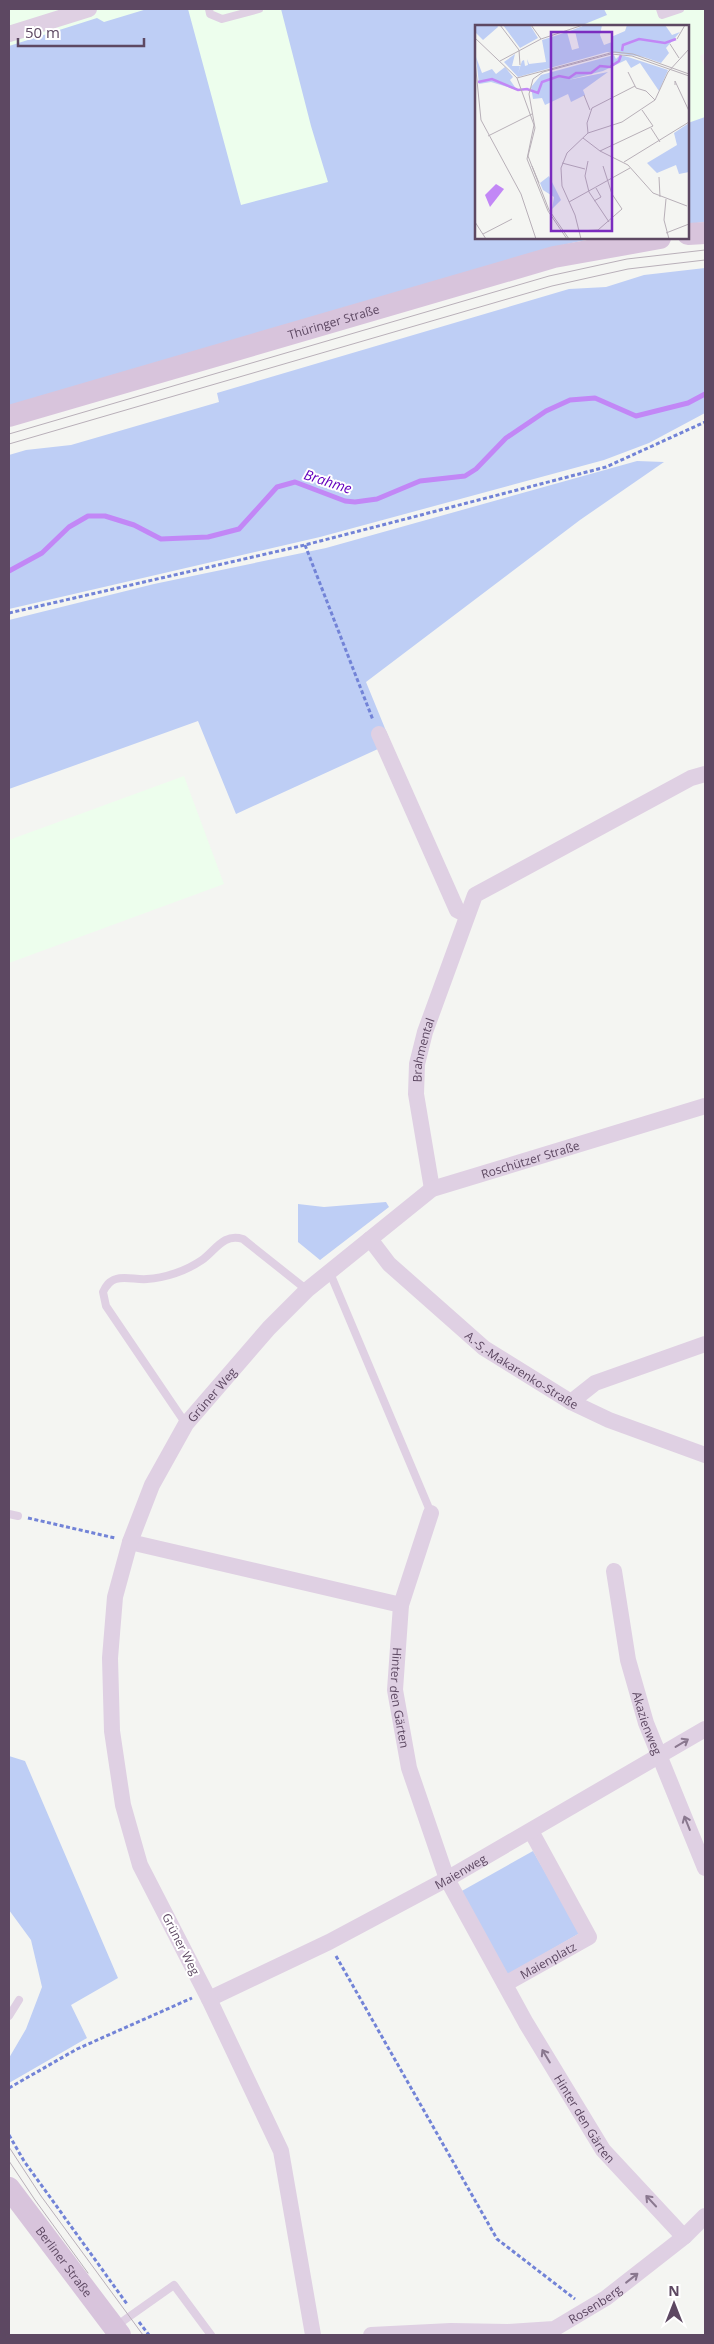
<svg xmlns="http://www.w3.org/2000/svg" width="714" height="2344" font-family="'Open Sans',sans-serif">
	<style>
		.commercial { fill: #edfeed }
		.green { fill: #becef5 }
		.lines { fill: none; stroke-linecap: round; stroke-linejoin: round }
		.stream { stroke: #c287f6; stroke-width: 5 }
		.path { stroke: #7283d7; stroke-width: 3; stroke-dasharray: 4 2.5; stroke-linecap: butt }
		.lane { stroke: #dfd0e3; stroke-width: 8 }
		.street { stroke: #dfd0e3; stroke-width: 16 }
		.secondary { stroke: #d8c4dc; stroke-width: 22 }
		.tram { stroke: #b9b0b9; stroke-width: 1 }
		.oneway { stroke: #8a788f }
		.labels { text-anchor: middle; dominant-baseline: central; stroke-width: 4; stroke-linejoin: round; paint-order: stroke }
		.street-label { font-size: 12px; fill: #5d4862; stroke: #fff }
		.water-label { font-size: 14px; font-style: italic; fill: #6400bd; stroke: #fff }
		.inset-river { fill: none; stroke: #c287f6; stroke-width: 2.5 }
		.inset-road { fill: none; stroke: #b8b0b8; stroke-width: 1 }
		.view { fill: #7b2cbf; fill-opacity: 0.15; stroke: #7b2cbf; stroke-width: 2.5 }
		.inset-edge { fill: none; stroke: #5d4862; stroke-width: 2.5 }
	</style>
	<rect width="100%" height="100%" fill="#f4f5f2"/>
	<g class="commercial">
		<polygon points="9,9 705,9 705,53 700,56 705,70 705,117 688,123 688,26 477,26 476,194 9,331"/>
		<polygon points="184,776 224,884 9,963 9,840"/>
	</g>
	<g class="green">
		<polygon points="147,9 188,9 241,205 328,182 311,126 281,9 604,9 607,15 580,26 477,26 477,238 595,238 558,246 9,406 9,46 97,18 104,22"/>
		<polygon points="705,117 705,222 688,224 688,123"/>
		<polygon points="705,268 705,413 649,443 604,460 320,537 9,609 9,455 26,450 71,445 219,402 217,393 569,289 606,287 644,275"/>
		<polygon points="637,461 664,462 580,520 366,682 391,743 236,814 198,721 9,789 9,620 154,584 326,548"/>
		<polygon points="386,1202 389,1207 320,1260 298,1242 298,1204 324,1207"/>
		<polygon points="9,1756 25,1761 118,1978 71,2005 87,2038 9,2083 9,2058 26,2029 42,1987 31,1940 9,1910"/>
		<polygon points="533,1851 580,1933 507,1975 460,1892"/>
	</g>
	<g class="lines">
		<polyline class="stream" points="9,571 42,553 69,527 88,516 105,516 134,525 161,539 208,537 239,529 277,487 295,482 345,501 355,502 377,499 420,481 465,476 476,469 506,438 546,411 570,400 595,398 636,416 688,403 705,394"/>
		<g class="path">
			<polyline points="305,545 373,720"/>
			<polyline points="9,613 305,545 606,467 705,422"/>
			<polyline points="28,1518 115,1538"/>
			<polyline points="336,1956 497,2239 575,2299"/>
			<polyline points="9,2088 77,2049 192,1998"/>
			<polyline points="9,2135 24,2161 127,2304"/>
			<polyline points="139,2322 149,2335"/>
		</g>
		<g class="lane">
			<polyline points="209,9 210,14 222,19 259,9"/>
			<polyline points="660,9 662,15 680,9"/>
			<polyline points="330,1273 431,1513"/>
			<path d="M186 1424 106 1306 103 1292C106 1286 109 1281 116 1279 125 1276 137 1280 147 1279 165 1278 186 1271 202 1260 216 1250 223 1233 243 1239L307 1290"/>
			<polyline points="9,1514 18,1516"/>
			<polyline points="9,2016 19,2000"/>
			<polyline points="116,2326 174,2285 211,2335"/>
		</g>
		<g class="street">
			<polyline points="9,34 89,9"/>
			<polyline points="379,734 457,910 467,915"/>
			<path id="s1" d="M432 1189 416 1094 417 1064 425 1032 475 895 691 778 705 774"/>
			<path id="s2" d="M370 1239 389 1264 484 1348 571 1402 609 1420 705 1455"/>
			<polyline points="571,1402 595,1383 705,1344"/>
			<path id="s3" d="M431 1513 401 1605 395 1690 409 1768 447 1879 526 2023 603 2150 684 2237"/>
			<polyline points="130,1542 401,1605"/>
			<path id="s4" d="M614 1571 628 1660 646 1723 705 1868"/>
			<path id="s5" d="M505 1984 589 1937 531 1831"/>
			<path id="s6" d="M209 1999 329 1942 447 1879 705 1729"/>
			<path id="s7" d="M313 2335 281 2151 209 1999 140 1865 123 1805 112 1731 110 1658 115 1597 130 1542 152 1485 186 1424 269 1328 307 1290 432 1189 705 1106"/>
			<path id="s8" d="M371 2335 451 2331 508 2332 554 2329 606 2298 684 2237 705 2216"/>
		</g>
		<g class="secondary">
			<polyline points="688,234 705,233"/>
			<path id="s9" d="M9 416 554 257 660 238"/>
			<path id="s10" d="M9 2188 120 2335"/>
		</g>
		<g class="tram">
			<polyline points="9,434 549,276 627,259 705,250"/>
			<polyline points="9,444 552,286 628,269 705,260"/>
			<polyline points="9,2147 41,2196 143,2335"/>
			<polyline points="9,2161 35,2200 88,2273"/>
		</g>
	</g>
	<defs><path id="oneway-shaft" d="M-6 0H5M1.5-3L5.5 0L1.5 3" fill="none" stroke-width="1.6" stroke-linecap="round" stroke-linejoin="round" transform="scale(1.25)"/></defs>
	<g class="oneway">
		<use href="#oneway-shaft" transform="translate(682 1743) rotate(-31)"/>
		<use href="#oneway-shaft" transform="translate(687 1823) rotate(-112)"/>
		<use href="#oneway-shaft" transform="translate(546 2056) rotate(-121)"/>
		<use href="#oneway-shaft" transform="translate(651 2201) rotate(-133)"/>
		<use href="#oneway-shaft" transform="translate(632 2278) rotate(-38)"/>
	</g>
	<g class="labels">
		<g class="street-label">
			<text stroke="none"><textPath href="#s9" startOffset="338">Thüringer Straße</textPath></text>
			<text stroke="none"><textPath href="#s1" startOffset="141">Brahmental</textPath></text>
			<text stroke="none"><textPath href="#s7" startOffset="1409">Roschützer Straße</textPath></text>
			<text stroke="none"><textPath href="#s2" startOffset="202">A.-S.-Makarenko-Straße</textPath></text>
			<text stroke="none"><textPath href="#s7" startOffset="1004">Grüner Weg</textPath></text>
			<text stroke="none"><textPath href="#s3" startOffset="190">Hinter den Gärten</textPath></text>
			<text stroke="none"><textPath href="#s4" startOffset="156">Akazienweg</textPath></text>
			<text stroke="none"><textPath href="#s6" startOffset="282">Maienweg</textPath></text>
			<text transform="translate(181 1944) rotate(63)">Grüner Weg</text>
			<text stroke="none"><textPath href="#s5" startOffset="49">Maienplatz</textPath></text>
			<text stroke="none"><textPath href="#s3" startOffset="655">Hinter den Gärten</textPath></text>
			<text stroke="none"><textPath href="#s10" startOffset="92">Berliner Straße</textPath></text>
			<text stroke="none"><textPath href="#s8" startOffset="231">Rosenberg</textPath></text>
		</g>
		<g class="water-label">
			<text transform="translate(328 481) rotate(18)">Brahme</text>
		</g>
	</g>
	<g transform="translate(475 25)">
		<rect width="214" height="214" fill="#f4f5f2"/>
		<path d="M0 0H22L23 2 8 15 0 7ZM28 0H55L63 13 45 23ZM110 0H127L125 10 129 20 137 17 136 12 150 6 152 0H190L197 10 205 7 191 23 194 28 186 38 169 32 132 27 43 52 29 37 40 29 37 41H45L43 48 47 36 49 35 50 41 53 40 52 34 54 39 71 37 67 15 92 7 97 25 104 23 100 6H95ZM139 30 141 34 145 30 153 32 193 45 184 66 165 38 156 43 151 35 128 46 93 55 133 47 108 65 110 70 96 77 93 69 70 80 67 73 58 74 56 62 66 50ZM1 32 7 48 17 44 21 49 30 42 38 52 35 55 42 65 16 57 4 59ZM214 98V147L204 149 201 140 182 148 172 138 202 120 199 108ZM74 151 86 175 77 184 79 172 68 165 65 158Z" fill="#becef5"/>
		<path d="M21 159 29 164 15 182 10 170Z" fill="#c287f6"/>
		<path class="inset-river" d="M147 26 148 20 164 14 190 18 201 14M3 57 17 54 43 65 52 64 63 68 67 57 84 51 94 53 101 48H116L125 41 135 42 144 36 146 30"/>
		<path class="inset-road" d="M25 0 44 25 45 40M56 0 66 14M0 13 42 53 139 27 158 29 214 49M202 14 210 0M195 19 204 33M0 36 6 95 46 169 61 214M25 36 66 14 108 0M153 47 161 63 171 66 180 75M42 53 59 100 52 134 73 186 92 214M200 60V56L214 86M109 70 115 85M176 103 185 117M113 108 112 98 117 83 160 61M13 111 57 89M108 113 125 126 153 140 178 168 212 181M125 126 178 101 167 85M113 136 110 151 114 167 134 197M149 137 214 97M87 138 110 144M57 141 64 158M184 152 185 172M191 174 189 195 194 214M119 176 126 172 121 163M94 177 155 143M0 197 11 214M103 206 123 205 147 184 137 169 128 141M191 208 214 199M8 209 37 194M94 214 74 185 53 131 60 103 54 69 58 54 68 47 136 29 157 31 214 51M106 214 100 190 87 161 86 143 92 128 113 108 147 97 180 75 193 47 214 24"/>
		<path class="view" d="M76 7H137V206H76Z"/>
		<rect width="214" height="214" class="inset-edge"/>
	</g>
	<rect width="714" height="2344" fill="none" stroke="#5d4862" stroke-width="20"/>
	<g transform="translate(674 2304)" stroke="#ffffff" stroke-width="4" paint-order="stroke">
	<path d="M0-4L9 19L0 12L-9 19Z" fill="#5d4862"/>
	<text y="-8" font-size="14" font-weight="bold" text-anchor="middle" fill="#5d4862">N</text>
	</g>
	<path d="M18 38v8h126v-8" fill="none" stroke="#5d4862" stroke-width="2.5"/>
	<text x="25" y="38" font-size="15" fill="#5d4862" stroke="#ffffff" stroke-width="4" paint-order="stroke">50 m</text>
</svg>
